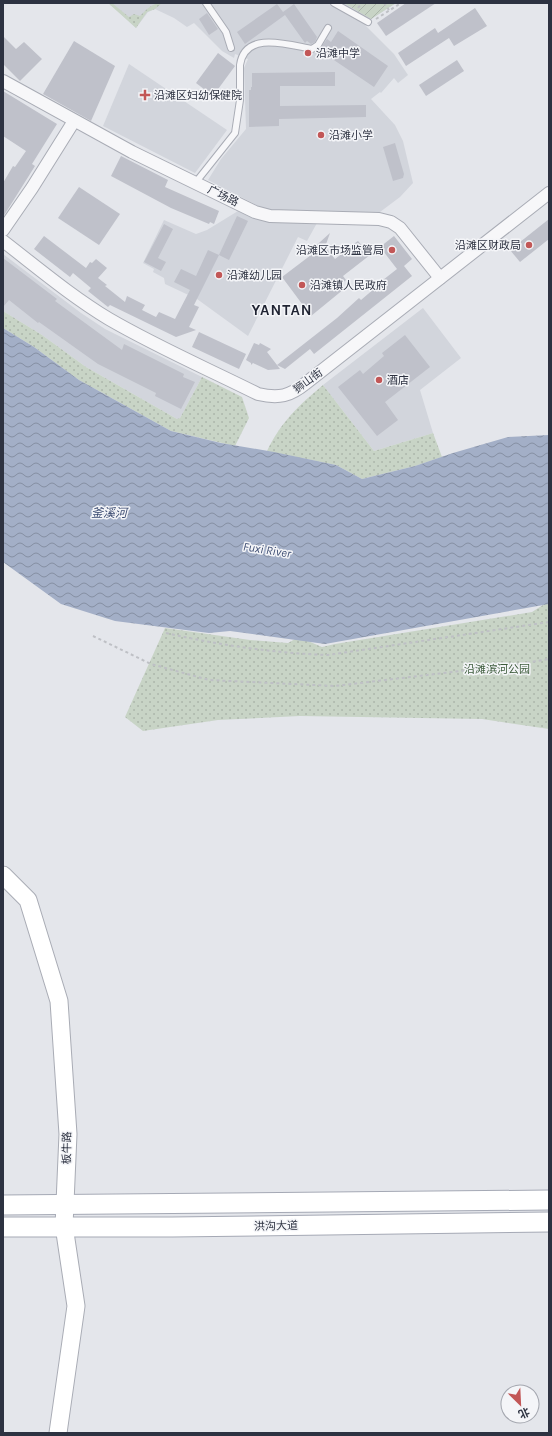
<svg xmlns="http://www.w3.org/2000/svg" width="552" height="1436" font-family="Karla,'Noto Sans SC',sans-serif">
	<style>
		.built { fill: #d2d5dc }
		.grass { fill: url(#grass-dots) }
		.garden { fill: url(#garden-furrows) }
		.water { fill: url(#water-waves) }
		.building { fill: #bfc1ca }
		.lines { fill: none; stroke-linecap: round; stroke-linejoin: round }
		.service-casing { stroke: #a9acb5; stroke-width: 8 }
		.minor-casing { stroke: #a9acb5; stroke-width: 14 }
		.secondary-casing { stroke: #a9acb5; stroke-width: 19 }
		.primary-casing { stroke: #a5a9b5; stroke-width: 21 }
		.path { stroke: #bec0c5; stroke-width: 2; stroke-dasharray: 3 3; stroke-linecap: butt }
		.service { stroke: #f7f7f9; stroke-width: 6 }
		.minor { stroke: #f7f7f9; stroke-width: 12 }
		.secondary { stroke: #fff; stroke-width: 17 }
		.primary { stroke: #fff; stroke-width: 19 }
		.poi-dot { fill: #c25757; stroke: #f4f5f8; stroke-width: 1.5 }
		.labels { text-anchor: middle; dominant-baseline: central; stroke-width: 3; stroke-linejoin: round; paint-order: stroke }
		.poi-label { font-size: 11px; fill: #2d3241; stroke: #f4f5f8; text-anchor: start }
		.street-label { font-size: 11px; fill: #2d3241; stroke: #f4f5f8 }
		.park-label { font-size: 11px; fill: #3d5c3c; stroke: #f4f5f8 }
		.water-label { font-size: 12px; font-style: italic; fill: #3b4b71; stroke: #f4f5f8 }
		.district-label { font-size: 15px; font-weight: bold; letter-spacing: 1px; fill: #1f2332; stroke: #f4f5f8 }
	</style>
	<defs>
		<pattern id="grass-dots" width="8" height="8" patternUnits="userSpaceOnUse"><rect width="8" height="8" fill="#c8d4c6"/><path d="M2 2h.1M6 6h.1" fill="none" stroke="#acb6ab" stroke-width="1.8" stroke-linecap="round"/></pattern>
		<pattern id="garden-furrows" width="10" height="10" patternUnits="userSpaceOnUse"><rect width="10" height="10" fill="#c8d4c6"/><path d="M-1 1l2-2M0 10L10 0M9 11l2-2" fill="none" stroke="#acb6ab"/></pattern>
		<pattern id="water-waves" width="16" height="10" patternUnits="userSpaceOnUse"><rect width="16" height="10" fill="#a3afc7"/><path d="M0 5q4-4 8 0t8 0" fill="none" stroke="#858fa3"/></pattern>
	</defs>
	<rect width="100%" height="100%" fill="#e4e6eb"/>
	<g class="built">
		<polygon points="109,3 396,3 373,18 365,25 394,54 408,75 398,83 394,78 381,93 380,92 371,99 395,125 403,141 413,183 400,197 376,215 266,210 208,180 221,159 246,129 244,68 248,59 235,54 234,58 222,51 194,23 187,27 174,18 155,9 148,12 136,28"/>
		<polygon points="129,64 227,130 195,173 103,126"/>
		<polygon points="238,211 250,217 269,222 317,223 307,241 298,237 248,336 197,299 165,284 164,278 153,272 154,269 143,263 164,220 196,234 207,230"/>
		<polygon points="3,254 81,313 105,329 202,377 180,418 177,419 86,367 42,335 3,311"/>
		<polygon points="423,308 461,358 420,390 433,433 374,451 323,385"/>
	</g>
	<g class="grass">
		<path d="M108 3H112L129 17 134 14 140 16C147 9 152 3 162 3L155 9 147 12 136 28Z"/>
		<polygon points="3,311 42,335 86,367 177,419 180,418 202,377 242,397 249,418 235,446 171,431 79,380 34,347 3,328"/>
		<path d="M323 385 374 451 433 433 442 457 415 466 362 479 336 465 267 451C281 422 298 406 323 385Z"/>
		<polygon points="546,603 549,603 549,729 482,719 300,716 218,720 143,731 125,717 165,628 250,640 288,643 297,638 308,641 322,647 335,644 532,612"/>
	</g>
	<polygon class="garden" points="344,3 396,3 371,19"/>
	<polygon class="water" points="3,328 34,347 79,380 171,431 221,443 274,452 336,465 362,479 415,466 453,453 508,437 549,435 549,604 325,644 230,631 209,633 115,621 61,604 3,562"/>
	<g class="building">
		<polygon points="406,3 436,3 386,36 377,23"/>
		<polygon points="277,4 283,12 294,4 317,37 315,42 311,44 307,41 305,43 285,15 245,44 237,32"/>
		<polygon points="475,8 487,26 454,46 449,38 406,66 398,53 435,28 438,33"/>
		<polygon points="207,13 218,29 209,35 199,19"/>
		<polygon points="338,31 388,66 374,87 319,50 327,39 331,42"/>
		<polygon points="3,36 16,49 24,42 42,59 20,81 3,64"/>
		<polygon points="74,41 115,66 91,121 43,94"/>
		<polygon points="218,53 235,66 213,96 196,83"/>
		<polygon points="457,60 464,71 426,96 419,85"/>
		<polygon points="335,72 335,86 280,86 280,106 366,105 366,117 279,119 279,126 249,127 249,90 251,90 251,87 252,87 252,73"/>
		<polygon points="3,91 57,124 32,164 35,166 3,217 3,183 13,166 15,167 26,151 3,136"/>
		<polygon points="395,143 404,174 403,178 393,181 383,147"/>
		<polygon points="121,156 168,180 165,187 219,211 214,224 210,222 209,224 171,208 111,176"/>
		<polygon points="79,187 120,214 99,245 58,218"/>
		<polygon points="237,216 248,221 229,260 219,255"/>
		<polygon points="549,219 549,239 520,262 510,250"/>
		<polygon points="164,224 173,229 158,258 166,262 161,271 144,262"/>
		<polygon points="330,233 325,247 335,259 343,253 345,250 358,241 370,255 343,276 346,280 340,285 344,289 311,316 282,277 311,255 309,252"/>
		<polygon points="44,236 86,268 90,262 92,263 96,259 107,268 98,278 107,285 105,286 125,302 127,296 145,305 142,310 156,317 159,312 175,319 190,290 174,282 181,269 196,276 208,250 219,255 194,305 199,307 189,327 196,330 176,337 110,305 108,307 88,291 91,288 73,273 70,277 34,249"/>
		<polygon points="394,236 412,259 404,266 412,276 314,354 310,349 285,369 277,365 280,369 268,370 253,363 251,365 251,363 246,360 254,343 259,345 260,343 271,349 267,352 277,365 337,318 359,298 361,300 375,288 374,287 397,269 380,247"/>
		<polygon points="3,258 57,299 55,301 122,350 124,344 184,374 183,377 195,382 181,409 155,396 156,393 98,364 39,322 38,323 9,300 3,307"/>
		<polygon points="199,332 246,354 239,369 192,347"/>
		<polygon points="405,335 430,367 385,402 398,420 377,436 338,387 360,370 363,374 384,356 382,353"/>
	</g>
	<g class="lines">
		<g class="service-casing">
			<g id="service">
				<polyline points="206,3 226,32 231,48"/>
				<polyline points="334,3 368,22"/>
				<path d="M196 182 235 133 240 100V65C245 30 289 45 312 49L318 45 328 28"/>
			</g>
		</g>
		<g class="minor-casing">
			<g id="minor">
				<polyline points="3,81 132,152 255,212 270,216 379,219 391,222 400,228 440,278"/>
				<polyline points="3,230 32,188 74,121"/>
				<path d="M3 241C38 268 71 296 109 319 157 347 208 369 258 394 279 399 290 396 306 383L549 193"/>
			</g>
		</g>
		<g class="secondary-casing">
			<polyline id="secondary" points="3,875 28,900 59,1001 68,1134 64,1226 76,1306 58,1433"/>
		</g>
		<g class="primary-casing">
			<g id="primary">
				<polyline points="3,1205 549,1200"/>
				<polyline points="3,1227 172,1227 549,1222"/>
			</g>
		</g>
		<g class="path">
			<polyline points="384,3 389,10"/>
			<polyline points="358,8 362,3"/>
			<polyline points="376,19 401,3"/>
			<path d="M166 633C219 645 273 653 328 655L549 622"/>
			<polyline points="93,636 151,664 209,680 335,686 519,664 549,659"/>
		</g>
		<use href="#service" class="service"/>
		<use href="#minor" class="minor"/>
		<use href="#secondary" class="secondary"/>
		<use href="#primary" class="primary"/>
	</g>
	<g class="poi-dot">
		<circle cx="308" cy="53" r="4"/>
		<path d="M143 89h4v4h4v4h-4v4h-4v-4h-4v-4h4z"/>
		<circle cx="321" cy="135" r="4"/>
		<circle cx="529" cy="245" r="4"/>
		<circle cx="392" cy="250" r="4"/>
		<circle cx="219" cy="275" r="4"/>
		<circle cx="302" cy="285" r="4"/>
		<circle cx="379" cy="380" r="4"/>
	</g>
	<g class="labels">
		<g class="poi-label">
			<text x="316" y="53">沿滩中学</text>
			<text x="154" y="95">沿滩区妇幼保健院</text>
			<text x="329" y="135">沿滩小学</text>
			<text x="521" y="245" text-anchor="end">沿滩区财政局</text>
			<text x="384" y="250" text-anchor="end">沿滩区市场监管局</text>
			<text x="227" y="275">沿滩幼儿园</text>
			<text x="310" y="285">沿滩镇人民政府</text>
			<text x="387" y="380">酒店</text>
		</g>
		<g class="street-label">
			<text transform="translate(223 196) rotate(26)">广场路</text>
			<text transform="translate(308 381) rotate(-36)">狮山街</text>
			<text transform="translate(67 1148) rotate(-89)">板牛路</text>
			<text transform="translate(276 1226) rotate(-1)">洪沟大道</text>
		</g>
		<g class="park-label">
			<text x="497" y="669">沿滩滨河公园</text>
		</g>
		<g class="water-label">
			<text x="109" y="513">釜溪河</text>
			<text transform="translate(267 550) rotate(9)">Fuxi River</text>
		</g>
		<g class="district-label">
			<text x="282" y="310">YANTAN</text>
		</g>
	</g>
	<rect width="552" height="1436" fill="none" stroke="#2d3241" stroke-width="8"/>
	<g transform="translate(520 1404) rotate(156)"><circle r="19" fill="#f4f5f8" stroke="#a4a7af"/>
	<path d="M0-3L7 15L0 10L-7 15Z" fill="#c25757"/>
	<text y="-6" font-size="11" font-weight="bold" text-anchor="middle" fill="#2d3241">北</text>
	</g>
</svg>
